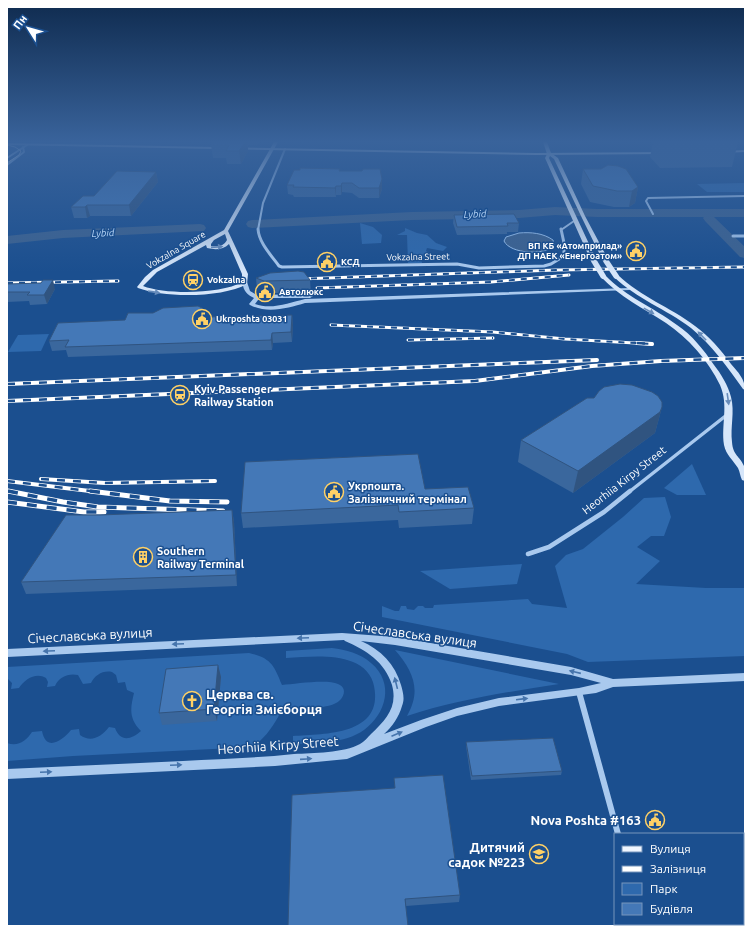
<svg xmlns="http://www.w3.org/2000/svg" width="752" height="933" font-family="Ubuntu,sans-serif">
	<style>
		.green { fill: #2e69ad }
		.water { fill: #3c6290; stroke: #9cc4f0 }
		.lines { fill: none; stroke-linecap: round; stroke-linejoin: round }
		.river { fill: #3c6290; fill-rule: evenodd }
		.minor-far4 { stroke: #a9c9ee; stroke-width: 2 }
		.minor-far3 { stroke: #a9c9ee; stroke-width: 3 }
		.minor-far2 { stroke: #a9c9ee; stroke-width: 3.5 }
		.minor-far1 { stroke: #a9c9ee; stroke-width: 4.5 }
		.minor { stroke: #a9c9ee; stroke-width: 6 }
		.tertiary { fill: #a9c9ee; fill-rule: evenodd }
		.secondary { fill: #d6e6fa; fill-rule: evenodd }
		.primary { fill: #f0f6ff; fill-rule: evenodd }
		.tram { stroke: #fff; stroke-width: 1 }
		.rail-far2-casing { stroke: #fff; stroke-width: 3 }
		.rail-far1-casing { stroke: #fff; stroke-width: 4 }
		.rail-casing { stroke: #fff; stroke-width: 5 }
		.rail-far2 { stroke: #1b4f8f; stroke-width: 2; stroke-dasharray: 6; stroke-linecap: butt }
		.rail-far1 { stroke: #1b4f8f; stroke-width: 2.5; stroke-dasharray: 8; stroke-linecap: butt }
		.rail { stroke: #1b4f8f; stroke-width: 3.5; stroke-dasharray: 10; stroke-linecap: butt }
		.secondary-bridge { stroke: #d6e6fa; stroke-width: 5.5 }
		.wall { fill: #3a679d }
		.shaded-wall { fill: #305480 }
		.building { fill: #4478b7; stroke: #305480 }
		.oneway { fill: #668bba }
		.oneway2 { fill: #4674ac }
		.labels { text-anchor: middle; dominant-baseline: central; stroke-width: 3; stroke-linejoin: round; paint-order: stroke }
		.far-poi-label { font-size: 9px; font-weight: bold; fill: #fff; stroke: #1b4f8f; text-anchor: start }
		.far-street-label { font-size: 9px; fill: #fff; stroke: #1b4f8f }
		.far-water-label { font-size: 10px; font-style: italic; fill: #b5d3f5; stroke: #1b4f8f }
		.poi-label { font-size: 11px; font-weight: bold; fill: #fff; stroke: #1b4f8f; text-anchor: start }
		.street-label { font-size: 11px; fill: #fff; stroke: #1b4f8f }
		.near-street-label { font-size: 13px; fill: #fff; stroke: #1b4f8f }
		.near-poi-label { font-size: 13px; font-weight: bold; fill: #fff; stroke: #1b4f8f; text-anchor: end }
	</style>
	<rect width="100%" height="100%" fill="#1b4f8f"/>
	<g class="green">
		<polygon points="745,183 745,192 707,192 697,184"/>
		<polygon points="360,223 373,227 382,235 381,243 362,244"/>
		<path d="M405 228 417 233 427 235 436 243 447 247 443 251 427 248 426 251C433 255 441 259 449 255L450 257 421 259 422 263H408L407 235H397L405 231Z"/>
		<polygon points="725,237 733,237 745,249 745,259 729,243"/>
		<polygon points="49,334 41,351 8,352 18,335"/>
		<polygon points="692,464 706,495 677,495 664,488"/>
		<polygon points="665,497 671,517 664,536 651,536 637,547 660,561 636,584 706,588 745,588 745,656 588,662 567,654 382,617 382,606 395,611 399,611 401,606 406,606 407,609 414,610 418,606 423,606 425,608 433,608 434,605 528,599 532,604 567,608 555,566 566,555 583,549 623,517 644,498"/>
		<polygon points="522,564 517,584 450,589 420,571"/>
		<path d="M332 648C346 650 360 653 371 663 395 683 386 714 364 730 344 744 316 743 293 744V736C325 734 384 735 374 686 372 675 364 666 353 662 332 654 308 657 286 658V651Z"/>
		<path d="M395 650 559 684C507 692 456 700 407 716 422 690 413 671 395 650Z"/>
		<path d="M249 653C271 658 274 665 282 685 295 684 327 679 338 684 349 688 343 701 334 704 322 709 295 709 282 710 274 725 267 736 253 747L73 756 7 761V743C18 747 26 741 32 732L42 731C46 752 62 741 71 730L79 729 80 735C91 743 101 737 109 727L115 728C120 742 131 740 141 731 129 719 130 709 134 693L127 690 125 682 118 683 116 675 112 672C103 670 95 675 91 683L83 684 78 675C68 673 59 677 55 686L47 687 48 682 46 678C36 672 25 679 19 688L11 689 12 683 7 678V667Z"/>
	</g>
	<path class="water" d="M519 233C531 232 543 233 553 240L554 245C546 256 510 254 504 241L506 237Z"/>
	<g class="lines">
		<g class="river">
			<polygon points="555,207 597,209 745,209 745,217 714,217 745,247 745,258 740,257 705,221 703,218 704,217 597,217 555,215 519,218 412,220 252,228 248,227 246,224 248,221 252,220 412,212 519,210"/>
			<polygon points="200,224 204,225 206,228 204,231 63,238 7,244 7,236 63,230"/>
		</g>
		<g class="minor-far4">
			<polyline points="7,158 27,145"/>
			<polyline points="7,165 24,152 23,147"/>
			<polyline points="653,214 646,201 648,198 745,196"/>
			<polyline points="258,230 263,203 285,149"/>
			<polyline points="561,230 574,221"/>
		</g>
		<g class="minor-far3">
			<path d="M258 229C259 243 271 255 279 266L282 267 457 264 479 268 544 266 551 264 564 256V243L561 229"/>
			<polyline points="733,236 745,236"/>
		</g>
		<polyline class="minor-far2" points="629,492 728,414"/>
		<polyline class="minor-far1" points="528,554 549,547 604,512 630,491"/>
		<g class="minor">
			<polyline points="579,692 618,834"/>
			<polyline points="643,924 643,926"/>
		</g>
		<g class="tertiary">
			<path d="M243 282H247L250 291 257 295 310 294 313 296 310 298H264L258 300 255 304C271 310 289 303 305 299L629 288 631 289 629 290 305 303C289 308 267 314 250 305L249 304 254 298C247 295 242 289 243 282Z"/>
			<path d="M342 633 395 637 571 667 613 679 745 673V681L613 687 596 693 499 706 457 716 426 727 347 759 275 766 7 779V769C66 766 124 764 183 761 220 759 257 758 294 754 313 753 344 753 360 744 364 742 368 737 371 734 386 720 398 707 392 685 385 662 366 650 345 641L344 640 7 657V649ZM361 641 395 645 571 675 601 683 579 688 499 698 457 708 421 720 384 734C392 727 399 717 402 706 405 699 403 692 401 685 395 664 381 650 361 641Z"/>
		</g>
		<g class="secondary">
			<path d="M274 142H278L228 231 248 274 247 284C222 298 164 298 138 288L137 287 145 277 153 270 224 230ZM225 234 227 240C224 246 218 247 211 246V244L214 240ZM229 244 242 274V282C222 294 166 295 143 286L157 272 206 245 207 248C215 250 223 250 229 244Z"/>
			<polygon points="543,142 547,142 551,153 558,158 585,216 609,261 608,262 603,261 581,216 554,159 550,156 549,158 597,261 594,263 591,261 545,158 547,154"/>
			<path d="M601 275H605C626 297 653 307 677 325 692 335 704 350 714 365 721 374 728 385 731 397 735 412 730 427 732 442 733 456 740 456 744 466 746 469 745 476 745 481L742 480C740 476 740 472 738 468 733 460 726 455 724 445 721 424 729 406 720 385 708 360 688 338 666 323 643 308 620 297 601 277Z"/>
			<path d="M614 275H618C641 297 670 307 695 326 709 336 721 350 731 364 738 372 745 379 745 390L743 389C728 368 712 345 691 328 666 309 637 299 614 277Z"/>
		</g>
		<g class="primary">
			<polygon points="7,143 536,153 663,152 665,153 663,154 536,155 7,145"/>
			<polygon points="745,150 745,152 723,153 721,152 723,151"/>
		</g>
		<polyline class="tram" points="7,145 15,147 21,151 19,155 7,163"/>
		<g class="rail-far2-casing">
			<g id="rail-far2">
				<polyline points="299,279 556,270 745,267"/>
				<polyline points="7,283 118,281"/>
				<polyline points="317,288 491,282 569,275"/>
				<polyline points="331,325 493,332 565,339 652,344"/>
				<polyline points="408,340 493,338"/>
			</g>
		</g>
		<g class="rail-far1-casing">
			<g id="rail-far1">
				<polyline points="637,343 652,344"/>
				<polyline points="7,384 597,360"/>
				<polyline points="7,401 475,381 592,366 661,361 745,358"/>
				<polyline points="41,479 105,483 215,481"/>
				<polyline points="7,481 98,492"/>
				<polyline points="7,491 13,492"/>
			</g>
		</g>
		<g class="rail-casing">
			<g id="rail">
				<polyline points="8,491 63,502 98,507 223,511"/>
				<polyline points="90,491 170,501 227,502"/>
				<polyline points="7,502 84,512 104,512"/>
			</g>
		</g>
		<use href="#rail-far2" class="rail-far2"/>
		<use href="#rail-far1" class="rail-far1"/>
		<use href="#rail" class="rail"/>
		<g class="secondary-bridge">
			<polyline points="594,261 603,276"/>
			<polyline points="606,261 616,276"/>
		</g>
	</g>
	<g class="wall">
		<polygon points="213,142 259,142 257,145 248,145 248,151 241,164 227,164 226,158 213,158 211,145"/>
		<polygon points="653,142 738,142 732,167 660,168 650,157"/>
		<polygon points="340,169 340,171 382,179 382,189 379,198 359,198 352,193 342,192 341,195 336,195 336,197 294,197 293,195 288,194 287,185"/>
		<polygon points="583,169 638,187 635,203 629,207 614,207 590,202 581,184"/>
		<polygon points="156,172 158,182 131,216 90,216 87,218 74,218 71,207 94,196"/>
		<polygon points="454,215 519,223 518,232 507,232 507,234 457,235 453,223"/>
		<polygon points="256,278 310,280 311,293 265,293 257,290"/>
		<polygon points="7,284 55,289 47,304 30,305 29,301 7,302"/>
		<polygon points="292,315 293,325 292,342 273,343 272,350 68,357 66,350 52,351 49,341 207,317"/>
		<polygon points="594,398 662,407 655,433 573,493 518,462 521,440"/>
		<polygon points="425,489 474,508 472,524 399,528 398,520 243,528 241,513"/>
		<polygon points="232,510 234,522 237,586 26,594 21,582 100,515"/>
		<polygon points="218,665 221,677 217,721 162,725 159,713"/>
		<polygon points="466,742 562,771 561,775 471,780 466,746"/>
		<polygon points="394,778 460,895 459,902 406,906 395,788"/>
	</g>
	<g class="shaded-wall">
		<polygon points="245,142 247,142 248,151 241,164 239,151"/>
		<polygon points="156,172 158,182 131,216 129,205"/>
		<polygon points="382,179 382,189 379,198 379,188"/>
		<polygon points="342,183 342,192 341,195 341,186"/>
		<polygon points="336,186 336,197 335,188"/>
		<polygon points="638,187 635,203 629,207 632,191"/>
		<polygon points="87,205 90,216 87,218 85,207"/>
		<polygon points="53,280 55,289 47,304 44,295"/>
		<polygon points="292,315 293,325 292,342 291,332"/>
		<polygon points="272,333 273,343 272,350 271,340"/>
		<polygon points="662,407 655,433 573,493 578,471"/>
		<polygon points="232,510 234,522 237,586 236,575"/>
		<polygon points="218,665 221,677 217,721 214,709"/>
	</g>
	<g class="building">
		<polygon points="213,142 245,142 239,151 226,151 229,145 211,145"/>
		<polygon points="608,165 618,166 626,169 638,187 632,191 617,191 593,186 583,169 601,169"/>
		<polygon points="300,168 340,169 339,171 362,171 363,169 380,169 382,179 379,188 359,188 352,183 342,183 341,186 336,186 335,188 293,187 294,185 287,185 294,170 300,170"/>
		<polygon points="117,171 156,172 129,205 87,205 85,207 71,207 83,196 94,196"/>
		<polygon points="514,214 519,223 507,223 508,226 457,227 454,215"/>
		<polygon points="298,271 304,272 310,280 264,281 256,278 270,273"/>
		<polygon points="43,280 53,280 44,295 27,295 30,292 7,292 7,284 41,283"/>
		<polygon points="198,306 202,308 207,317 292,315 291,332 272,333 271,340 65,347 69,340 49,341 58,323 125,320 128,313 153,313 163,308"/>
		<polygon points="620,384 632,385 652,392 658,396 662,402 662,407 660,412 578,471 521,440 587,398 594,398 599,391 604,387"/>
		<polygon points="418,454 425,489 468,487 474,508 399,512 398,505 241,513 245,462"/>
		<polygon points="232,510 236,575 21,582 66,515 100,515"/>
		<polygon points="218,665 214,709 159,713 166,669"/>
		<polygon points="553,738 562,771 472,776 466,742"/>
		<polygon points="443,775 460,895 405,899 408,926 288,926 292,795 395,788 394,778"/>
	</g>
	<defs><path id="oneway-solid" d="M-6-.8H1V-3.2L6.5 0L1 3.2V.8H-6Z"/></defs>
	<g class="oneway">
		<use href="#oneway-solid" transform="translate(217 247) rotate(-4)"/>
		<use href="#oneway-solid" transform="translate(154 292) rotate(8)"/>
		<use href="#oneway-solid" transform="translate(649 311) rotate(29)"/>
		<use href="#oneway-solid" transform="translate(702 336) rotate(-134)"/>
		<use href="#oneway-solid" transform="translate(728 399) rotate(82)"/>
	</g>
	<g class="oneway2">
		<use href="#oneway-solid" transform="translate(303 638) rotate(178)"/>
		<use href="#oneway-solid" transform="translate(178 644) rotate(177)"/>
		<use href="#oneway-solid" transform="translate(49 651) rotate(177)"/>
		<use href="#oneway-solid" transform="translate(575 672) rotate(-167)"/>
		<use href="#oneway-solid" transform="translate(396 683) rotate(-104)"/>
		<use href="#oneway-solid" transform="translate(522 699) rotate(-7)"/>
		<use href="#oneway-solid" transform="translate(397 734) rotate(-23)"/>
		<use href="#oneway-solid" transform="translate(306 759) rotate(-4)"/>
		<use href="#oneway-solid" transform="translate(176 765) rotate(-3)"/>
		<use href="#oneway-solid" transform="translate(46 772) rotate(-3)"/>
	</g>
	<linearGradient id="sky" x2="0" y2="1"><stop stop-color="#0f2b4f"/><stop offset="0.52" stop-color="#39639b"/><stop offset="1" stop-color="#39639b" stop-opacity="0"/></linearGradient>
	<rect width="752" height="272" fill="url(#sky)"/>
	<defs>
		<g id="civic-ring" transform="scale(1)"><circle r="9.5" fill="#1b4f8f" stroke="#ffd166" stroke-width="1.5"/><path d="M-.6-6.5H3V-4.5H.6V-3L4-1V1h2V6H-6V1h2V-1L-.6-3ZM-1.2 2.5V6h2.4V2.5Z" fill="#ffd166"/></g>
		<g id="station-ring" transform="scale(1)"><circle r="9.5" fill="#1b4f8f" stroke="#ffd166" stroke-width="1.5"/><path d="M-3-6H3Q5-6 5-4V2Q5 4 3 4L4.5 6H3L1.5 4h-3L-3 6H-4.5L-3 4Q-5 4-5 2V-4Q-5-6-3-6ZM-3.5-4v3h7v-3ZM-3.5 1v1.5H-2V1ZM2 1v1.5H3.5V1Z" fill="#ffd166"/></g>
		<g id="building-ring" transform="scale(1)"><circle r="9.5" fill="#1b4f8f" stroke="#ffd166" stroke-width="1.5"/><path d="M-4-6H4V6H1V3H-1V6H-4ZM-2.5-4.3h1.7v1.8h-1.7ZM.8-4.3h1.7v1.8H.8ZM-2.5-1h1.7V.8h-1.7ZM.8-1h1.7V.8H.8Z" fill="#ffd166"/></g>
		<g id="church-ring" transform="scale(1)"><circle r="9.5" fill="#1b4f8f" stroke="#ffd166" stroke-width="1.5"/><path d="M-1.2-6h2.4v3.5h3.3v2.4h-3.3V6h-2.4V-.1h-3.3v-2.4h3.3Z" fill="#ffd166"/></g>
		<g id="school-ring" transform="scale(1)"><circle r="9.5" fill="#1b4f8f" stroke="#ffd166" stroke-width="1.5"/><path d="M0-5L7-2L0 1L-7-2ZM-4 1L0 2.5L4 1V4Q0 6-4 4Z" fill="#ffd166"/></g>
	</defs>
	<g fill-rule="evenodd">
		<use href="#civic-ring" x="636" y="251"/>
		<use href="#civic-ring" x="327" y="262"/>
		<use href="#station-ring" x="193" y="280"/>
		<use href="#civic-ring" x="265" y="292"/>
		<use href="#civic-ring" x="202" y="319"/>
		<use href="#station-ring" x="180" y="395"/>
		<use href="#civic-ring" x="334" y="492"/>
		<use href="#building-ring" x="143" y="557"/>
		<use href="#church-ring" x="192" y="701"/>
		<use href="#civic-ring" x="655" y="820"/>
		<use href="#school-ring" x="539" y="854"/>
	</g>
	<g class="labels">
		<g class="far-poi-label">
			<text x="622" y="246" text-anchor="end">ВП КБ «Атомприлад»<tspan x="622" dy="10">ДП НАЕК «Енергоатом»</tspan></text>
			<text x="341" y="262">КСД</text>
			<text x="207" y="280">Vokzalna</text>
			<text x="279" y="292">Автолюкс</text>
			<text x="216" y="319">Ukrposhta 03031</text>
		</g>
		<g class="far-street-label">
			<text transform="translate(176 250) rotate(-30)">Vokzalna Square</text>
			<text transform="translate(418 257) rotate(-1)">Vokzalna Street</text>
		</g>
		<g class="far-water-label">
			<text transform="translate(475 214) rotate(-2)">Lybid</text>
			<text transform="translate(103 233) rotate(-3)">Lybid</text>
		</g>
		<g class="poi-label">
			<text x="194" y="389">Kyiv Passenger<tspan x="194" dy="13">Railway Station</tspan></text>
			<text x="348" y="486">Укрпошта.<tspan x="348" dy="13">Залізничний термінал</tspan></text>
			<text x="157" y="551">Southern<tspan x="157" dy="13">Railway Terminal</tspan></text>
		</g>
		<g class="street-label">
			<text transform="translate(624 480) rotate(-38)">Heorhiia Kirpy Street</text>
		</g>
		<g class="near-street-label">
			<text transform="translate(415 634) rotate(8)">Січеславська вулиця</text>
			<text transform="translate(90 635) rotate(-3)">Січеславська вулиця</text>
			<text transform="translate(278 745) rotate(-4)">Heorhiia Kirpy Street</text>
		</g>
		<g class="near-poi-label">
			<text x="206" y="694" text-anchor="start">Церква св.<tspan x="206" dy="15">Георгія Змієборця</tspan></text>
			<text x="641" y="820">Nova Poshta #163</text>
			<text x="525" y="847">Дитячий<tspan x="525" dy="15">садок №223</tspan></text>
		</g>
	</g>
	<rect width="752" height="933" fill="none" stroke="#ffffff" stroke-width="16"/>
	<rect x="614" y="833" width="130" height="92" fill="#1b4f8f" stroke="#7695bc"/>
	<rect x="622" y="846" width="20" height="6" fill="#f0f6ff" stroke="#7695bc"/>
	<text x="650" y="853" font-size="12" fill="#ffffff">Вулиця</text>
	<rect x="622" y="866" width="20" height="6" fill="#ffffff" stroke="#7695bc"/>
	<text x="650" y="873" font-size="12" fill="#ffffff">Залізниця</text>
	<rect x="622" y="883" width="20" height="12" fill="#2e69ad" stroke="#7695bc"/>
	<text x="650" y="893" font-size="12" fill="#ffffff">Парк</text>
	<rect x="622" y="903" width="20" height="12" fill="#4478b7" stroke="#7695bc"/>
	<text x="650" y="913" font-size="12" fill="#ffffff">Будівля</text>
	<g transform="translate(28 28) rotate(307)" stroke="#1b4f8f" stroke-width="3" paint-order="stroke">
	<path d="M0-3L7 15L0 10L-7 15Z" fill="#ffffff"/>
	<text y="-6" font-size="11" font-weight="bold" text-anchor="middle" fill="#ffffff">Пн</text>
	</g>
</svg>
